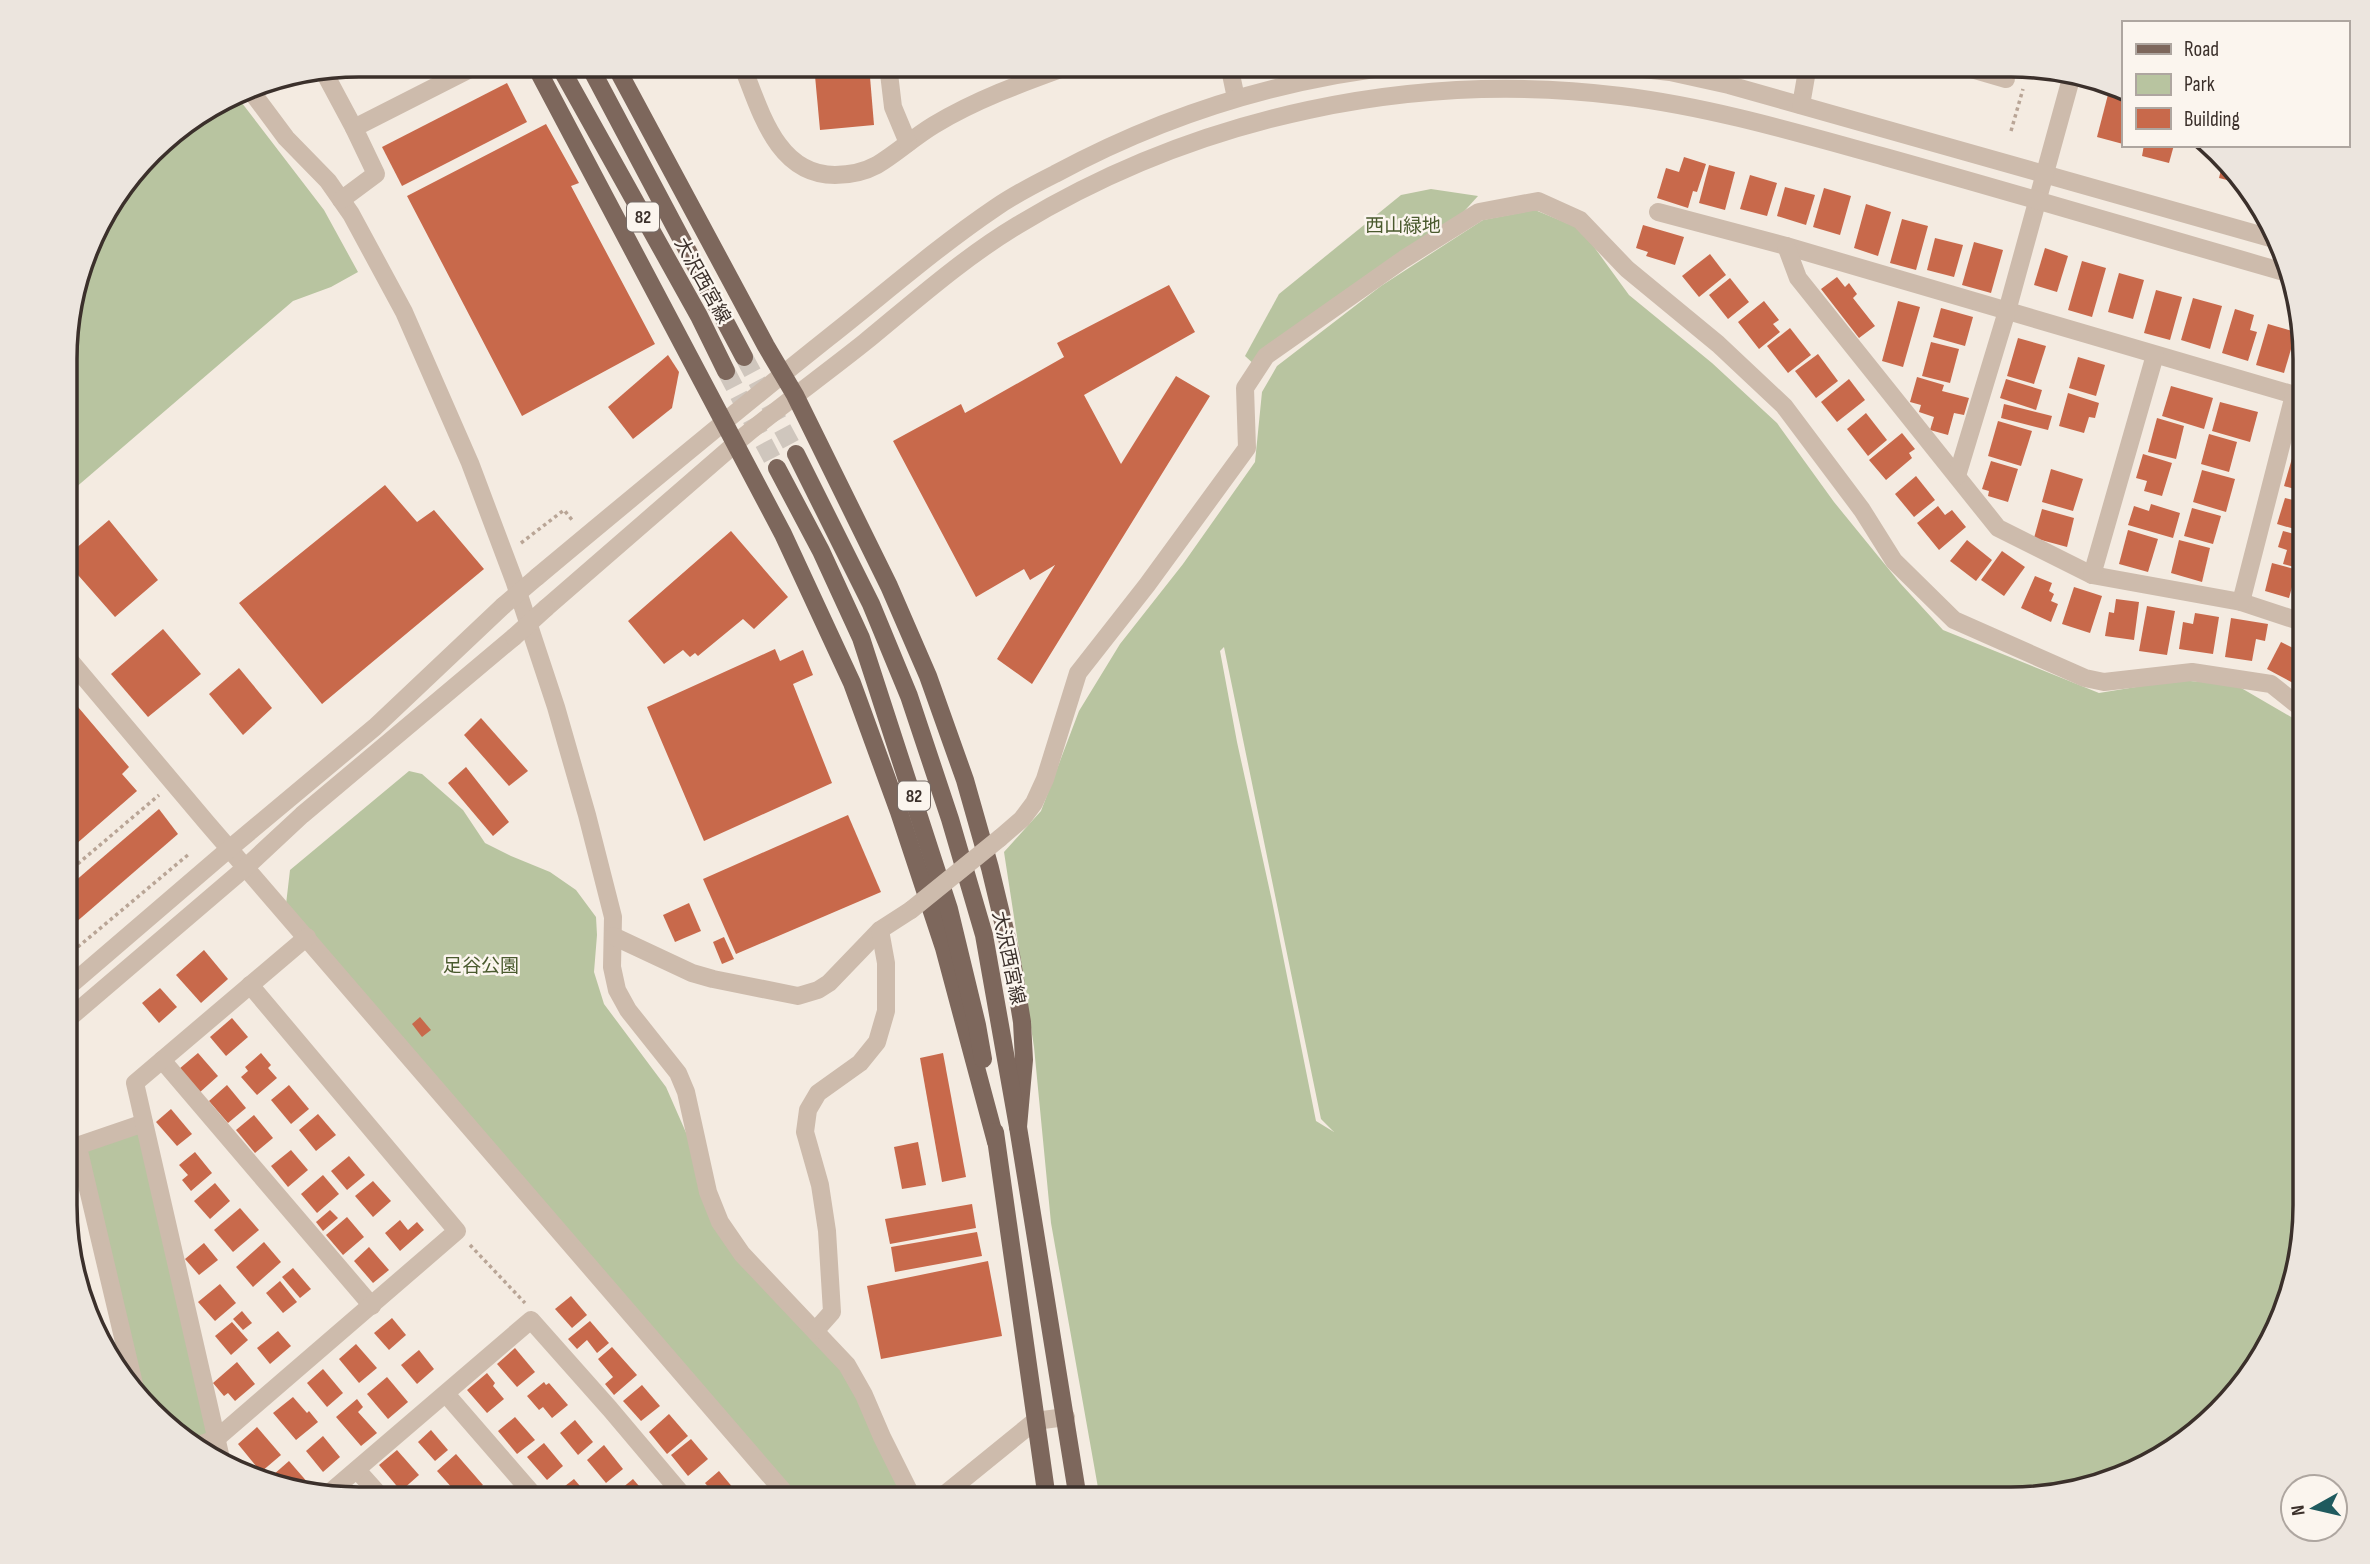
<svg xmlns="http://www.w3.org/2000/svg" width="2370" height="1564" font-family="'Sofia Sans Condensed','Noto Sans JP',sans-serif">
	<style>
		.green { fill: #b8c4a0; fill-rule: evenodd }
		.building { fill: #c8694b }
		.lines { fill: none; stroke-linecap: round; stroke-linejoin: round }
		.major-tunnel { stroke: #cfc6bd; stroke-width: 18; stroke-dasharray: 18 9; stroke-linecap: butt }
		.path { stroke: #b9a596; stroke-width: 3.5; stroke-dasharray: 3.5 3.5; stroke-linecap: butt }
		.minor { stroke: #cdbbac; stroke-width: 18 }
		.major { stroke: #7d675c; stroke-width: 18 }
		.minor-bridge { stroke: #cdbbac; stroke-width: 18 }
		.labels { text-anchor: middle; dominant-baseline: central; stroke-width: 5; stroke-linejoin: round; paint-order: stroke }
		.shield { fill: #fbf5ee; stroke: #756b66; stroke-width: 2 }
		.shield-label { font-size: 18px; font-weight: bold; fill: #3b302b }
		.park-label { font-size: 19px; fill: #4a5a2e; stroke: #fbf5ee }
		.street-label { font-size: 19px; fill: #3b302b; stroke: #fbf5ee }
		.rim { fill: none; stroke: #3b302b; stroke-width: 3.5 }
	</style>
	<rect width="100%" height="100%" fill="#f4ebe1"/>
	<g class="green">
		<polygon points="235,94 324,210 358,272 331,287 293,301 67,495 67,321 95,229 165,138"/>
		<polygon points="1431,189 1478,196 1459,217 1256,366 1245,356 1279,294 1401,195"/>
		<path d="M1535 210 1581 229 1629 295 1712 363 1777 423 1834 502 1900 583 1943 630 2099 693 2179 680 2236 685 2305 725V1224L2290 1299 2255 1369 2158 1460 2030 1499H1100L1051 1223 1034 1047 1004 852 1041 811 1079 711 1120 644 1183 564 1255 462 1262 392 1277 366 1381 286 1483 220ZM1224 647 1321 1119 1334 1132 1316 1121 1272 901 1237 742 1220 651Z"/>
		<polygon points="409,771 422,774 463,810 485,843 511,856 550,872 576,890 596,917 597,935 594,972 604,1004 666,1087 691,1144 718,1226 833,1356 913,1499 792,1499 285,913 290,870"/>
		<polygon points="140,1131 208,1436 189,1443 144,1394 85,1152"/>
	</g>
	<g class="building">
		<polygon points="814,65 869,65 874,125 820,130"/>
		<polygon points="507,83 527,122 402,186 382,147"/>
		<polygon points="2111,83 2123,89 2123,144 2097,137"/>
		<polygon points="546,124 579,183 571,186 655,344 522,416 407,196"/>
		<polygon points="2144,145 2174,145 2169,163 2142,156"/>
		<polygon points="1684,157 1706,164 1697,192 1693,191 1688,208 1657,198 1666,168 1679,172"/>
		<polygon points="1709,165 1735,172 1725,210 1699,203"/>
		<polygon points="2222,166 2239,183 2219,178"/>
		<polygon points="1750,175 1777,183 1767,216 1740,209"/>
		<polygon points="1785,187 1815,195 1806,225 1777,216"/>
		<polygon points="1824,188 1851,196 1840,235 1813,227"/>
		<polygon points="1866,204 1891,212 1878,256 1854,248"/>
		<polygon points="1902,219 1928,226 1916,270 1890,263"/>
		<polygon points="1643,225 1684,237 1675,265 1646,256 1648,252 1636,248"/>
		<polygon points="1935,238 1963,245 1954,277 1927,270"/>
		<polygon points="1974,242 2003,250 1991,293 1962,285"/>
		<polygon points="2045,248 2068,256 2057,292 2034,285"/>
		<polygon points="1710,254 1726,275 1699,297 1682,276"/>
		<polygon points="2082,261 2106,268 2092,317 2068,310"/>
		<polygon points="2119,273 2144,280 2133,319 2108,312"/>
		<polygon points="1837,277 1845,287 1849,283 1857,294 1853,298 1875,326 1859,338 1821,289"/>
		<polygon points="1730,278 1749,302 1728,319 1709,295"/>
		<polygon points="1169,285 1195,332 1084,395 1121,464 1176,376 1210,396 1032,684 997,659 1055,565 1030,580 1024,569 976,597 893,441 961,404 965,413 1064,357 1057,343"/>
		<polygon points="2156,290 2182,297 2170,340 2144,333"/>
		<polygon points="2193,298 2222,306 2210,349 2181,340"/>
		<polygon points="1764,301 1779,320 1773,324 1780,332 1759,349 1738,322"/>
		<polygon points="1898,301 1920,307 1903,367 1882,361"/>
		<polygon points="1941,308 1973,317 1965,346 1933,337"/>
		<polygon points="2235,309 2254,315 2250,330 2257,332 2248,361 2222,353"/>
		<polygon points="2268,324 2296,332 2284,373 2256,365"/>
		<polygon points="1790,328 1811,355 1788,373 1767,346"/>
		<polygon points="2018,338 2046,346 2034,384 2007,376"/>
		<polygon points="1931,342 1959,349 1950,383 1922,376"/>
		<polygon points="1818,354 1838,381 1816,398 1795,371"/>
		<polygon points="668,355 679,372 672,408 633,439 608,407"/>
		<polygon points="2078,357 2105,365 2096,396 2069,388"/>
		<polygon points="1917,377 1944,385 1942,391 1969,398 1964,415 1954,413 1948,435 1930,430 1934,417 1919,412 1921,405 1910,402"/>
		<polygon points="1849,379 1865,400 1837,422 1821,402"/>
		<polygon points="2006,379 2042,390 2036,410 2000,398"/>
		<polygon points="2171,386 2213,398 2204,429 2162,416"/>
		<polygon points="2068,393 2099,403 2095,418 2089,417 2084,433 2059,426"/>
		<polygon points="2220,402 2258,412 2250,442 2212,431"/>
		<polygon points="2004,404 2052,416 2048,430 2001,418"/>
		<polygon points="1866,413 1887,440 1868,456 1847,429"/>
		<polygon points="2157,418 2184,426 2176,459 2148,452"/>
		<polygon points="1998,421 2032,431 2021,466 1988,456"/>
		<polygon points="1902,433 1915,449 1909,453 1912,458 1886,480 1869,460"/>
		<polygon points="2209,434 2237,442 2229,472 2201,464"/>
		<polygon points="2143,454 2172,463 2162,496 2144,491 2147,481 2136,478"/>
		<polygon points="2293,455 2305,459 2305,492 2284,486"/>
		<polygon points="1991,461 2018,469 2008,502 1988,496 1989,491 1982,489"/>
		<polygon points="2051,469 2083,479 2073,511 2042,502"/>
		<polygon points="2202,470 2235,479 2226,512 2193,502"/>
		<polygon points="1916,476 1935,500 1914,517 1895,494"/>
		<polygon points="385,485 417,522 434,510 484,569 322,704 239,603"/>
		<polygon points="2285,498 2305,503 2305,532 2277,524"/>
		<polygon points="2151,504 2180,513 2173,538 2128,525 2134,506 2149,511"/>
		<polygon points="1938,506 1945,515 1952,510 1966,527 1939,550 1917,523"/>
		<polygon points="2192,508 2221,516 2213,544 2184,536"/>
		<polygon points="2042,509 2074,518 2067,547 2034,538"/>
		<polygon points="109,520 158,580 115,617 78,575 73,578 67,571 67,556"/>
		<polygon points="2128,530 2158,539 2148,572 2119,564"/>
		<polygon points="731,531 788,597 754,629 743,619 698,656 695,653 690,657 683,650 664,664 628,621"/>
		<polygon points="2283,531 2305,537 2305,570 2283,564 2287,550 2278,547"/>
		<polygon points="1967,540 1992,560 1976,581 1950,561"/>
		<polygon points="2179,540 2210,548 2202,582 2171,573"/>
		<polygon points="2002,551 2025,567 2004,596 1981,580"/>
		<polygon points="2272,563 2305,572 2303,590 2292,587 2289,598 2265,591"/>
		<polygon points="2035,576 2052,583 2049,591 2054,594 2051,601 2058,604 2051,622 2021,608"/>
		<polygon points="2074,587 2102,596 2090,633 2062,624"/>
		<polygon points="2116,599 2139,602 2134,640 2105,636 2109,612 2114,613"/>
		<polygon points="2147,606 2175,611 2167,655 2139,651"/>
		<polygon points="2195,613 2219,617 2213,654 2179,649 2183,622 2193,624"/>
		<polygon points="2231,618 2268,624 2265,641 2256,639 2252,661 2225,657"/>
		<polygon points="163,629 201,674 148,717 111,674"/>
		<polygon points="2281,642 2305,654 2305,667 2295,684 2267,669"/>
		<polygon points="775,649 780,661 803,650 813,675 793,684 832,783 704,841 647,707"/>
		<polygon points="239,668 272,708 243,735 209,694"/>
		<polygon points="67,694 129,767 122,774 137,791 67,852"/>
		<polygon points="481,718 528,771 509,786 464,735"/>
		<polygon points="466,767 509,822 493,836 448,783"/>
		<polygon points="159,809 178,834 67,930 67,888"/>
		<polygon points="848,815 881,892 736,954 703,879"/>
		<polygon points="689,903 701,931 675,942 663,915"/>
		<polygon points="724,937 734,959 722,964 713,942"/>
		<polygon points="204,950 228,979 201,1003 176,975"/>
		<polygon points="160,988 177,1007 159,1023 142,1003"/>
		<polygon points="420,1017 431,1030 422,1037 412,1024"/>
		<polygon points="232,1018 248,1037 226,1056 210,1037"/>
		<polygon points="198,1053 218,1076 199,1093 179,1069"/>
		<polygon points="261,1053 271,1065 268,1068 277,1078 257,1095 241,1077 248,1071 245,1067"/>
		<polygon points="943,1053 966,1177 942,1182 920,1058"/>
		<polygon points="227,1085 246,1108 228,1123 209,1101"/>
		<polygon points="289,1085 309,1109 291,1124 271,1100"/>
		<polygon points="171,1109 192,1134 177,1146 156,1122"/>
		<polygon points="318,1114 336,1135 316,1151 299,1130"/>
		<polygon points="254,1115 273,1138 255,1153 236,1130"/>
		<polygon points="918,1142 926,1185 902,1189 894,1147"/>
		<polygon points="291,1150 308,1170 288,1187 271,1166"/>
		<polygon points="195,1152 212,1173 191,1191 182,1180 188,1175 179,1165"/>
		<polygon points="349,1156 365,1175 347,1190 331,1171"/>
		<polygon points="323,1175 339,1194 317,1213 301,1194"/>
		<polygon points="373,1181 391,1201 373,1217 355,1196"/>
		<polygon points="215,1183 230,1201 210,1219 194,1201"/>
		<polygon points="972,1204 976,1228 890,1244 885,1219"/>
		<polygon points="240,1208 259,1230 233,1252 214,1230"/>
		<polygon points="330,1210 338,1218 323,1231 316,1222"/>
		<polygon points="347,1217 364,1237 343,1255 326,1235"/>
		<polygon points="400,1220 408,1230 417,1222 424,1230 400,1251 385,1233"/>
		<polygon points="977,1232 982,1256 895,1272 891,1247"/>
		<polygon points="264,1242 281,1262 253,1287 236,1267"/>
		<polygon points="204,1243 218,1260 199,1275 185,1259"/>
		<polygon points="369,1247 389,1270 373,1283 354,1261"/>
		<polygon points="988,1261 1002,1336 881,1359 867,1286"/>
		<polygon points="293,1268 311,1289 300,1298 282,1277"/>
		<polygon points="280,1281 297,1302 283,1313 266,1293"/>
		<polygon points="220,1284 236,1303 215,1321 198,1302"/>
		<polygon points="571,1296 587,1315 572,1328 555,1309"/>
		<polygon points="242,1311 252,1323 243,1330 233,1319"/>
		<polygon points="392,1318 406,1335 389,1350 374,1333"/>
		<polygon points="590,1321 609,1343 597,1353 587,1340 577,1349 568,1339"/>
		<polygon points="232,1322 248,1340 231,1355 215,1336"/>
		<polygon points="278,1331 291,1346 270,1364 257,1348"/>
		<polygon points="356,1344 377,1368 359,1383 339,1359"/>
		<polygon points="612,1347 637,1375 614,1395 605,1384 613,1377 598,1359"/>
		<polygon points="515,1348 535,1372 517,1387 497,1364"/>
		<polygon points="419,1350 434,1369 417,1384 401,1365"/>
		<polygon points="237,1362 255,1384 235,1401 228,1393 224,1396 213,1383"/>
		<polygon points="323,1369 343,1393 327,1407 307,1383"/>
		<polygon points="487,1373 495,1383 493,1386 504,1399 487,1413 467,1390"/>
		<polygon points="387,1377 408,1402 388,1419 367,1394"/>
		<polygon points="544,1382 546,1385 549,1383 568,1405 552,1418 543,1407 539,1410 527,1396"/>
		<polygon points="642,1385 660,1406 641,1421 623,1401"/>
		<polygon points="293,1397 307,1413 309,1411 318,1422 296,1440 273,1413"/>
		<polygon points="357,1399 363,1407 358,1412 377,1433 361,1446 336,1417"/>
		<polygon points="669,1414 688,1436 667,1454 649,1432"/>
		<polygon points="515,1417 535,1440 517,1454 498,1431"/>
		<polygon points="575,1420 593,1442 578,1455 560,1433"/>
		<polygon points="257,1427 281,1455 261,1472 238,1444"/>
		<polygon points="431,1430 448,1450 435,1461 418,1442"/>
		<polygon points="323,1436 340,1457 323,1472 306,1451"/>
		<polygon points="691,1439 708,1459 688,1476 671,1455"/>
		<polygon points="544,1443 563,1466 547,1480 527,1457"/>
		<polygon points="604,1445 623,1469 606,1483 587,1460"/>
		<polygon points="397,1450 419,1475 401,1491 379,1465"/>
		<polygon points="456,1454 483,1485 466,1499 462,1499 437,1471"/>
		<polygon points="289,1461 309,1484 302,1490 284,1487 273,1475"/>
		<polygon points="719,1471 739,1495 734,1499 710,1499 715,1495 705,1483"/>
		<polygon points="574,1479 591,1499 561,1499 556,1493"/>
		<polygon points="633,1479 650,1499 619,1499 615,1494"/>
	</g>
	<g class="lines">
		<g class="major-tunnel">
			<polyline points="744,357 796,454"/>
			<polyline points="726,371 777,468"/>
		</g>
		<g class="path">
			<polyline points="2026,78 2029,68"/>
			<polyline points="2011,131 2023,89"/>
			<polyline points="521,543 564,510 573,521"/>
			<polyline points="67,873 159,795"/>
			<polyline points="67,956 189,854"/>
			<polyline points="470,1245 525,1303"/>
		</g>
		<g class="minor">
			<path d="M742 65C760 109 776 175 835 175 850 175 864 172 877 165 897 153 914 137 934 125 977 99 1025 82 1072 65"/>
			<polyline points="888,65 893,107 908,143"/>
			<polyline points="1229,65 1236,98"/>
			<polyline points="1607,65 1670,72 1729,85 2274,239"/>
			<polyline points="1958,65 2006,79"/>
			<polyline points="324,72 354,128"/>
			<polyline points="248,87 286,138 328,181 351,214 404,312 470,463 514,580 556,707 587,815 613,917 612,967 617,990 628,1010 678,1073 686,1092 708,1192 720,1222 742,1254 847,1365 864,1395 882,1437 913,1499"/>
			<polyline points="1801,105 1808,65"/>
			<polyline points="341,200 376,174 354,128 478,65"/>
			<polyline points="1658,212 1786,246 2305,398"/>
			<polyline points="1786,246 1798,278 1998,528 2092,575 2241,602 2305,623"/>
			<polyline points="1957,476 2007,311 2072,75"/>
			<polyline points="2092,575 2155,355"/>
			<path d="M537 577C634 496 730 416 828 338 884 294 936 248 995 208 1014 195 1035 184 1055 174 1164 115 1283 78 1407 65"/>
			<polyline points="2241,602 2294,395"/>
			<path d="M546 608C612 551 677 494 743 437 783 404 825 374 865 342 915 301 963 258 1018 225 1198 116 1413 70 1621 96 1711 107 1798 133 1885 157 2018 194 2151 234 2284 272"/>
			<polyline points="67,657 207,823 790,1499"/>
			<polyline points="1000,838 1022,819 1034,803 1045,779 1078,673 1147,585 1247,448 1245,388 1266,356 1404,259 1479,212 1538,201 1580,220 1627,269 1718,344 1784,406 1862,510 1894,561 1954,620 2085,678 2104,682 2192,672 2271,684 2305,711"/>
			<polyline points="613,936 692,973 713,979 798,996 818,990 829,983 880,930 911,910"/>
			<polyline points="67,988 229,849 375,727 503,606"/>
			<polyline points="67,1020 245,868 302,815 514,637"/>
			<polyline points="162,1060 372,1306"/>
			<polyline points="78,1147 134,1384"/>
			<polyline points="68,1149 144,1123"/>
			<polyline points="816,1330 832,1312 827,1231 820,1185 805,1132 808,1110 818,1093 860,1063 877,1042 886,1011 886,963 880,930"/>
			<polyline points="446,1394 537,1499"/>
			<polyline points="193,1447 216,1439 457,1231 250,985"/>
			<polyline points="222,1463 135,1083 307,937"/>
			<polyline points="357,1470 383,1499"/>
			<polyline points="328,1494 531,1320 610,1409 686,1499"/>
			<polyline points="939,1499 1035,1421 1066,1417"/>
		</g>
		<g class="major">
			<polyline points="535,65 783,534 852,683 899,812 944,948 996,1142"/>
			<polyline points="559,65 699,316 726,371"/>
			<polyline points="589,65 744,357"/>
			<polyline points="615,65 766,346 795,395 889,586 928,676 965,780 990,868 1011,955 1022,1022 1024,1060 1018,1127"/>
			<polyline points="796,454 871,604 909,696 950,819 984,935 1018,1127 1078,1499"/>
			<polyline points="777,468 821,551 861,638 949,909 977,1025 983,1059"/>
			<polyline points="995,1132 1047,1499"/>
		</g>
		<g class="minor-bridge">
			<polyline points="503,606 537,577"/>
			<polyline points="514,637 546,608"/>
			<polyline points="911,910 1000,838"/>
		</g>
	</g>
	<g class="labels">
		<g class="shield">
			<rect x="627" y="202.5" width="32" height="29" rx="5"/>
			<rect x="898" y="781.5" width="32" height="29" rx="5"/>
		</g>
		<g class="shield-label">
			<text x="643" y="217">82</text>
			<text x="914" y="796">82</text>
		</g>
		<g class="park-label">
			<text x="1403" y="226">西山緑地</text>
			<text x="481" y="966">足谷公園</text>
		</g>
		<g class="street-label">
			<text transform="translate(702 281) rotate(61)">大沢西宮線</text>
			<text transform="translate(1008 958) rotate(78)">大沢西宮線</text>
		</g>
	</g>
	<path d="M0 0H2370V1564H0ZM359 77H2011A282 282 0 0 1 2293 359V1205A282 282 0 0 1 2011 1487H359A282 282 0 0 1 77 1205V359A282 282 0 0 1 359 77Z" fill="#ece5de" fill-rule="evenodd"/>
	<path class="rim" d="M359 77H2011A282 282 0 0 1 2293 359V1205A282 282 0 0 1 2011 1487H359A282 282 0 0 1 77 1205V359A282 282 0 0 1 359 77Z"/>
	<rect x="2122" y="21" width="228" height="126" fill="#fbf5ee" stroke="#aea6a0" stroke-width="2"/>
	<rect x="2136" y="44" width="35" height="10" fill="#7d675c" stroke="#aea6a0" stroke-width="2"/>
	<text x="2184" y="56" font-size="21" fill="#3b302b">Road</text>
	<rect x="2136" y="74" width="35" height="21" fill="#b8c4a0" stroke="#aea6a0" stroke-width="2"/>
	<text x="2184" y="91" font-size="21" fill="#3b302b">Park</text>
	<rect x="2136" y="108" width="35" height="21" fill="#c8694b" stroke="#aea6a0" stroke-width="2"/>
	<text x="2184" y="126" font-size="21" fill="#3b302b">Building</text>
	<g transform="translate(2314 1508) rotate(262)"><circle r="33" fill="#fbf5ee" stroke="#aea6a0" stroke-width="2"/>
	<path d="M0-5L12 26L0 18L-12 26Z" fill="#1f5a5e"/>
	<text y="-10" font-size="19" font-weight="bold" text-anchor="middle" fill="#3b302b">N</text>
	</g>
</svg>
